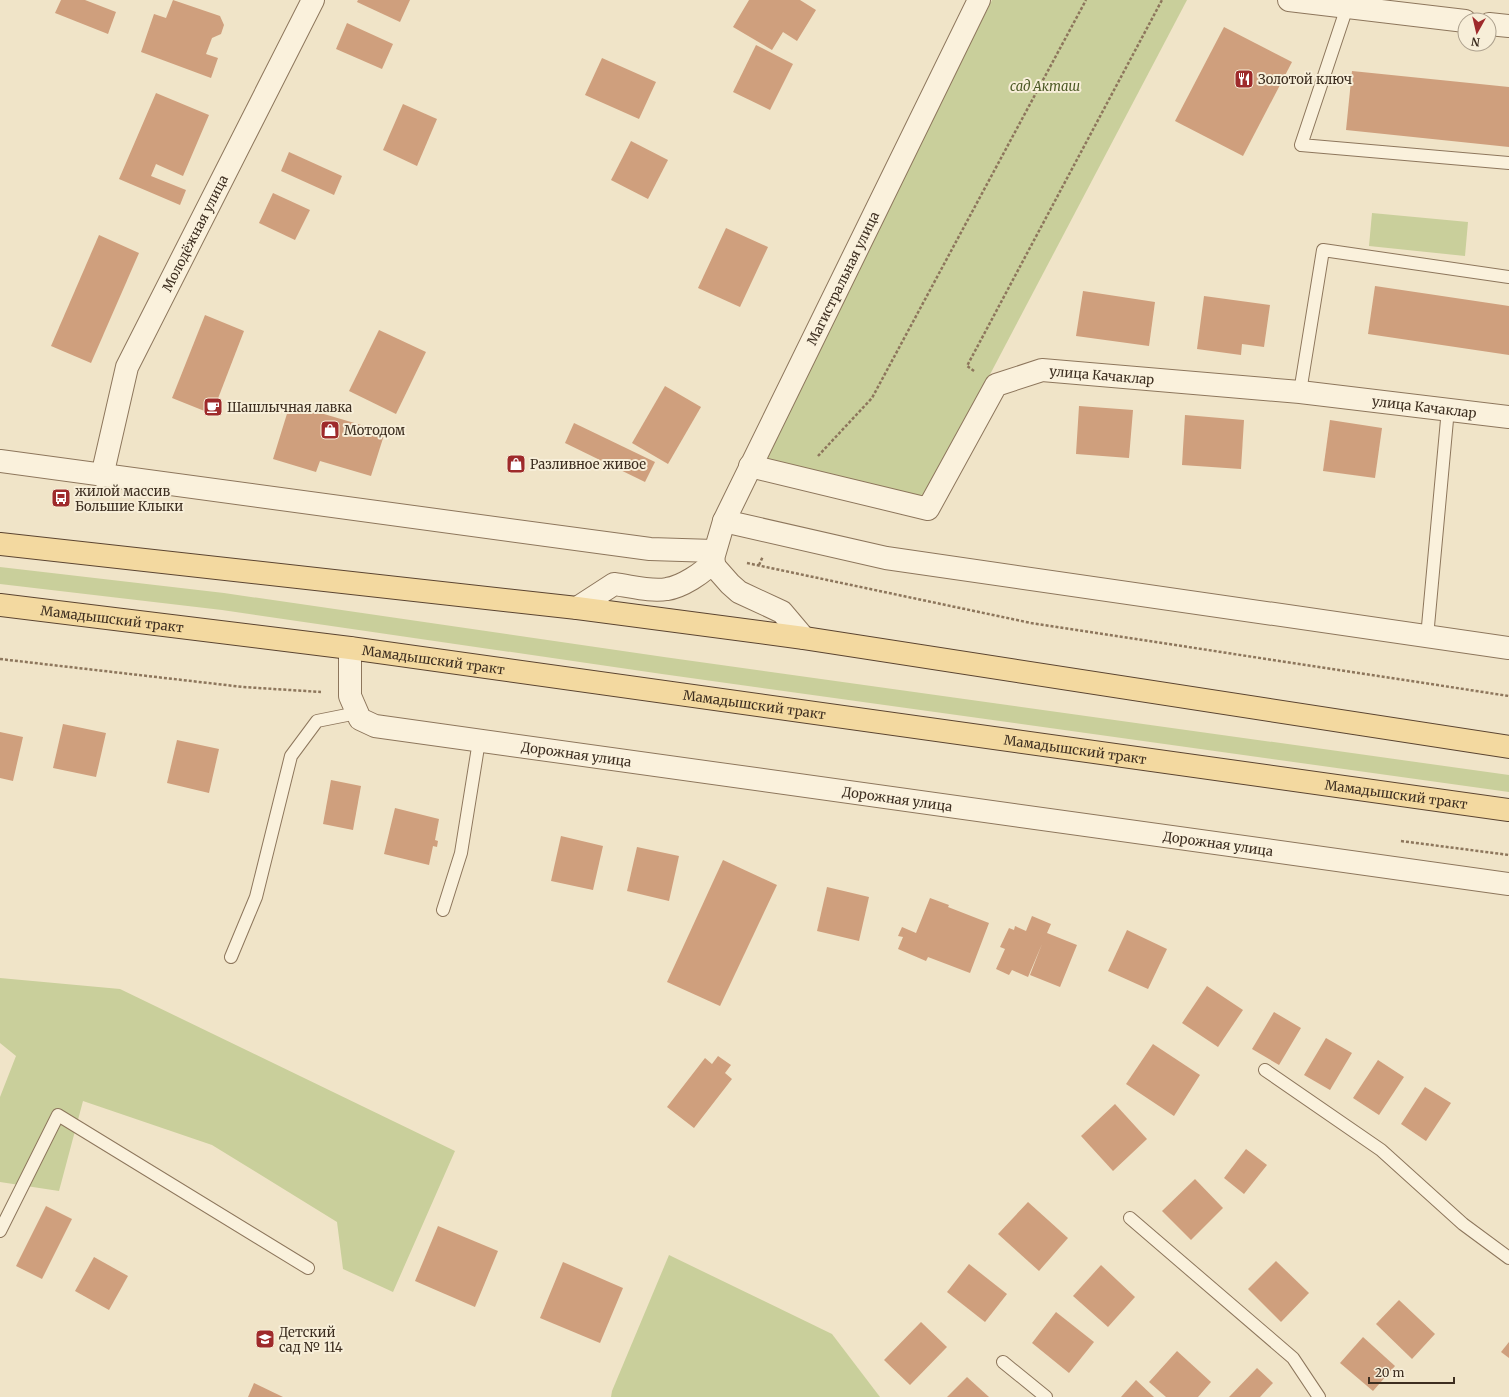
<svg xmlns="http://www.w3.org/2000/svg" width="1509" height="1397" font-family="Merriweather,serif">
	<style>
		.green { fill: #c9cf9b }
		.building { fill: #cf9f7d }
		.lines { fill: none; stroke-linecap: round; stroke-linejoin: round }
		.lane-casing { stroke: #8d765c; stroke-width: 14 }
		.street-casing { stroke: #8d765c; stroke-width: 24 }
		.primary-casing { stroke: #5b4430; stroke-width: 24 }
		.path { stroke: #8d765c; stroke-width: 2.5; stroke-dasharray: 3 2; stroke-linecap: butt }
		.lane { stroke: #faf1dc; stroke-width: 12 }
		.street { stroke: #faf1dc; stroke-width: 22 }
		.primary { stroke: #f3d9a0; stroke-width: 22 }
		.labels { text-anchor: middle; dominant-baseline: central; stroke-width: 4; stroke-linejoin: round; paint-order: stroke }
		.poi-label { font-size: 13px; fill: #3d2e20; stroke: #f7eed8; text-anchor: start }
		.park-label { font-size: 13px; font-style: italic; fill: #4d5a26; stroke: #f7eed8 }
		.street-label { font-size: 13px; fill: #3d2e20; stroke: #f7eed8 }
	</style>
	<rect width="100%" height="100%" fill="#f0e4c8"/>
	<g class="green">
		<polygon points="992,0 1187,0 925,498 763,458"/>
		<polygon points="1372,213 1468,222 1465,256 1369,246"/>
		<polygon points="0,567 224,593 664,657 1509,775 1509,792 662,674 222,610 0,584"/>
		<polygon points="0,978 120,989 455,1151 393,1292 343,1269 337,1222 212,1145 83,1101 59,1191 0,1182 0,1097 16,1056 0,1043"/>
		<polygon points="669,1255 832,1334 880,1397 611,1397 612,1391"/>
	</g>
	<g class="building">
		<polygon points="61,0 85,0 116,12 108,34 55,13"/>
		<polygon points="173,0 220,16 224,25 221,34 212,38 206,54 218,58 211,78 141,52 154,14 166,18"/>
		<polygon points="358,0 410,0 400,22 357,2"/>
		<polygon points="749,0 800,0 816,10 797,41 783,32 772,50 733,27"/>
		<polygon points="347,23 393,44 382,69 336,49"/>
		<polygon points="1224,27 1292,62 1243,156 1175,121"/>
		<polygon points="756,45 793,64 770,110 733,92"/>
		<polygon points="602,58 656,82 639,119 585,95"/>
		<polygon points="1352,71 1509,87 1509,147 1346,130"/>
		<polygon points="156,93 209,115 183,176 156,164 151,176 186,190 180,205 119,179"/>
		<polygon points="403,104 437,119 417,166 383,150"/>
		<polygon points="631,141 668,160 648,199 611,180"/>
		<polygon points="289,152 342,176 334,195 281,171"/>
		<polygon points="273,193 310,210 295,240 259,223"/>
		<polygon points="726,228 768,247 740,307 698,288"/>
		<polygon points="99,235 139,253 91,363 51,346"/>
		<polygon points="1375,286 1509,306 1509,355 1368,334"/>
		<polygon points="1083,291 1155,302 1149,346 1076,336"/>
		<polygon points="1204,296 1270,305 1264,347 1242,344 1241,355 1197,349"/>
		<polygon points="205,315 244,331 212,414 172,398"/>
		<polygon points="379,330 426,352 396,414 349,391"/>
		<polygon points="665,386 701,407 668,464 632,443"/>
		<polygon points="290,404 385,432 371,476 320,461 316,472 273,459"/>
		<polygon points="1079,406 1133,410 1129,458 1076,454"/>
		<polygon points="1185,415 1244,420 1241,469 1182,465"/>
		<polygon points="1330,420 1382,428 1375,478 1323,471"/>
		<polygon points="574,423 655,462 645,482 565,443"/>
		<polygon points="63,724 106,733 96,777 53,768"/>
		<polygon points="0,732 23,737 13,781 0,778"/>
		<polygon points="177,740 219,749 209,793 167,783"/>
		<polygon points="331,780 361,786 353,830 323,824"/>
		<polygon points="395,808 439,819 435,840 438,841 437,847 433,846 429,865 384,854"/>
		<polygon points="561,836 603,846 593,890 551,881"/>
		<polygon points="637,847 679,856 669,901 627,891"/>
		<polygon points="723,860 777,885 720,1006 667,982"/>
		<polygon points="827,887 869,897 859,941 817,931"/>
		<polygon points="930,898 949,905 948,907 989,923 970,973 928,957 926,961 898,949 903,937 898,936 902,927 916,933"/>
		<polygon points="1032,916 1051,924 1047,933 1077,945 1060,987 1030,975 1042,944 1028,977 1012,970 1009,975 996,969 1005,949 1000,947 1009,928 1014,930 1015,926 1026,931"/>
		<polygon points="1127,930 1167,949 1148,989 1108,971"/>
		<polygon points="1207,986 1243,1010 1218,1047 1182,1023"/>
		<polygon points="1274,1012 1301,1028 1279,1065 1252,1049"/>
		<polygon points="1326,1038 1352,1053 1330,1090 1304,1075"/>
		<polygon points="1153,1044 1200,1075 1174,1116 1126,1084"/>
		<polygon points="718,1056 731,1065 725,1073 732,1079 694,1128 667,1107 705,1058 712,1064"/>
		<polygon points="1378,1060 1404,1077 1379,1115 1353,1098"/>
		<polygon points="1425,1087 1451,1103 1426,1141 1401,1124"/>
		<polygon points="1115,1104 1147,1139 1113,1171 1081,1136"/>
		<polygon points="1246,1149 1267,1165 1244,1194 1224,1178"/>
		<polygon points="1195,1179 1223,1208 1191,1240 1162,1211"/>
		<polygon points="1028,1202 1068,1238 1039,1271 998,1234"/>
		<polygon points="46,1206 72,1219 42,1279 16,1266"/>
		<polygon points="438,1226 498,1251 475,1307 415,1281"/>
		<polygon points="94,1257 128,1276 109,1310 75,1291"/>
		<polygon points="1276,1261 1309,1293 1281,1322 1248,1289"/>
		<polygon points="563,1262 623,1288 600,1343 540,1318"/>
		<polygon points="969,1264 1007,1294 985,1322 947,1292"/>
		<polygon points="1101,1265 1135,1297 1108,1327 1073,1296"/>
		<polygon points="1399,1300 1435,1334 1412,1359 1376,1324"/>
		<polygon points="1056,1312 1094,1342 1069,1373 1032,1343"/>
		<polygon points="921,1322 947,1347 910,1385 884,1360"/>
		<polygon points="1363,1337 1395,1366 1373,1391 1340,1363"/>
		<polygon points="1509,1342 1509,1358 1501,1352"/>
		<polygon points="1177,1351 1211,1382 1198,1397 1166,1397 1149,1382"/>
		<polygon points="1257,1368 1273,1383 1260,1397 1229,1397"/>
		<polygon points="967,1377 989,1397 947,1397"/>
		<polygon points="1136,1380 1154,1397 1121,1397"/>
		<polygon points="254,1383 283,1397 248,1397"/>
	</g>
	<g class="lines">
		<g class="lane-casing">
			<g id="lane">
				<polyline points="1347,7 1301,145 1509,163"/>
				<polyline points="1300,392 1323,250 1509,277"/>
				<polyline points="1427,637 1448,409"/>
				<polyline points="443,910 461,853 479,741"/>
				<polyline points="231,957 256,897 291,756 317,721 357,713"/>
				<polyline points="1265,1070 1381,1150 1463,1224 1509,1258"/>
				<polyline points="1130,1218 1293,1358 1319,1397"/>
				<polyline points="0,1231 58,1115 308,1268"/>
				<polyline points="1003,1362 1046,1397"/>
			</g>
		</g>
		<g class="street-casing">
			<g id="street">
				<polyline points="1289,0 1465,21"/>
				<polyline points="1489,24 1509,26"/>
				<polyline points="0,461 650,549 714,551"/>
				<path id="s1" d="M750 466 928 509 996 385 1042 370 1300 392 1509 417"/>
				<path id="s2" d="M102 476 127 367 313 0"/>
				<polyline points="724,521 886,558 1509,648"/>
				<polyline points="713,559 715,567 730,584 739,592 782,612 804,638"/>
				<path id="s3" d="M577 608 614 584C631 586 650 592 667 589 681 587 704 573 712 562L724 521 979 0"/>
				<path id="s4" d="M350 648V696L360 719 375 726 1509 884"/>
			</g>
		</g>
		<g class="primary-casing">
			<g id="primary">
				<polyline points="0,544 577,608 804,638 1509,747"/>
				<path id="s5" d="M0 605 350 648 1509 810"/>
			</g>
		</g>
		<g class="path">
			<polyline points="974,371 967,366 1162,0"/>
			<polyline points="818,456 872,398 1086,0"/>
			<polyline points="747,563 1031,623 1509,696"/>
			<polyline points="759,565 763,556"/>
			<polyline points="0,659 243,687 321,692"/>
			<polyline points="1401,841 1509,855"/>
		</g>
		<use href="#lane" class="lane"/>
		<use href="#street" class="street"/>
		<use href="#primary" class="primary"/>
	</g>
	<defs>
		<g id="restaurant-square" transform="scale(1)"><rect x="-9" y="-9" width="18" height="18" rx="4" fill="#9e2a2b" stroke="#f7eed8"/><path d="M-5-6h1v4h1v-4h1v4h1v-4h1v5L-1.5 .5V6h-2V.5L-5-1ZM5-6V6H3V1.5H1.5Q1.5-4 5-6Z" fill="#fff"/></g>
		<g id="cafe-square" transform="scale(1)"><rect x="-9" y="-9" width="18" height="18" rx="4" fill="#9e2a2b" stroke="#f7eed8"/><path d="M-5.5-4.5H6V0H3Q3 3.5 0 3.5H-2.5Q-5.5 3.5-5.5 0ZM3-3.2v2h1.7v-2ZM-6 4.5H4V6H-6Z" fill="#fff"/></g>
		<g id="shop-square" transform="scale(1)"><rect x="-9" y="-9" width="18" height="18" rx="4" fill="#9e2a2b" stroke="#f7eed8"/><path d="M-5-2.5h2.3a2.7 3.5 0 0 1 5.4 0H5L5.5 6h-11ZM-1.5-2.5h3a1.5 2.3 0 0 0-3 0Z" fill="#fff"/></g>
		<g id="bus-square" transform="scale(1)"><rect x="-9" y="-9" width="18" height="18" rx="4" fill="#9e2a2b" stroke="#f7eed8"/><path d="M-5-6H5V4H4V6H2V4H-2V6H-4V4H-5ZM-3.5-4V0h7V-4ZM-3.5 1.2v1.5H-2V1.2ZM2 1.2v1.5H3.5V1.2Z" fill="#fff"/></g>
		<g id="school-square" transform="scale(1)"><rect x="-9" y="-9" width="18" height="18" rx="4" fill="#9e2a2b" stroke="#f7eed8"/><path d="M0-5L7-2L0 1L-7-2ZM-4 1L0 2.5L4 1V4Q0 6-4 4Z" fill="#fff"/></g>
	</defs>
	<g fill-rule="evenodd">
		<use href="#restaurant-square" x="1244" y="79"/>
		<use href="#cafe-square" x="213" y="407"/>
		<use href="#shop-square" x="330" y="430"/>
		<use href="#shop-square" x="516" y="464"/>
		<use href="#bus-square" x="61" y="498"/>
		<use href="#school-square" x="265" y="1339"/>
	</g>
	<g class="labels">
		<g class="poi-label">
			<text x="1258" y="79">Золотой ключ</text>
			<text x="227" y="407">Шашлычная лавка</text>
			<text x="344" y="430">Мотодом</text>
			<text x="530" y="464">Разливное живое</text>
			<text x="75" y="491">жилой массив<tspan x="75" dy="15">Большие Клыки</tspan></text>
			<text x="279" y="1332">Детский<tspan x="279" dy="15">сад № 114</tspan></text>
		</g>
		<g class="park-label">
			<text x="1045" y="86">сад Акташ</text>
		</g>
		<g class="street-label">
			<text stroke="none"><textPath href="#s2" startOffset="262">Молодёжная улица</textPath></text>
			<text stroke="none"><textPath href="#s3" startOffset="464">Магистральная улица</textPath></text>
			<text stroke="none"><textPath href="#s1" startOffset="433">улица Качаклар</textPath></text>
			<text stroke="none"><textPath href="#s1" startOffset="757">улица Качаклар</textPath></text>
			<text stroke="none"><textPath href="#s5" startOffset="113">Мамадышский тракт</textPath></text>
			<text stroke="none"><textPath href="#s5" startOffset="437">Мамадышский тракт</textPath></text>
			<text stroke="none"><textPath href="#s5" startOffset="761">Мамадышский тракт</textPath></text>
			<text stroke="none"><textPath href="#s5" startOffset="1085">Мамадышский тракт</textPath></text>
			<text stroke="none"><textPath href="#s4" startOffset="293">Дорожная улица</textPath></text>
			<text stroke="none"><textPath href="#s5" startOffset="1409">Мамадышский тракт</textPath></text>
			<text stroke="none"><textPath href="#s4" startOffset="617">Дорожная улица</textPath></text>
			<text stroke="none"><textPath href="#s4" startOffset="941">Дорожная улица</textPath></text>
		</g>
	</g>
	<g transform="translate(1477 32) rotate(188)"><circle r="19" fill="#f7eed8" stroke="#ada18e"/>
	<path d="M0-3L7 15L0 10L-7 15Z" fill="#9e2a2b"/>
	<text y="-6" font-size="11" font-weight="bold" text-anchor="middle" fill="#3d2e20">N</text>
	</g>
	<path d="M1369 1377v6h85v-6" fill="none" stroke="#3d2e20" stroke-width="2"/>
	<text x="1375" y="1377" font-size="12" fill="#3d2e20" stroke="#f7eed8" stroke-width="3" paint-order="stroke">20 m</text>
</svg>
